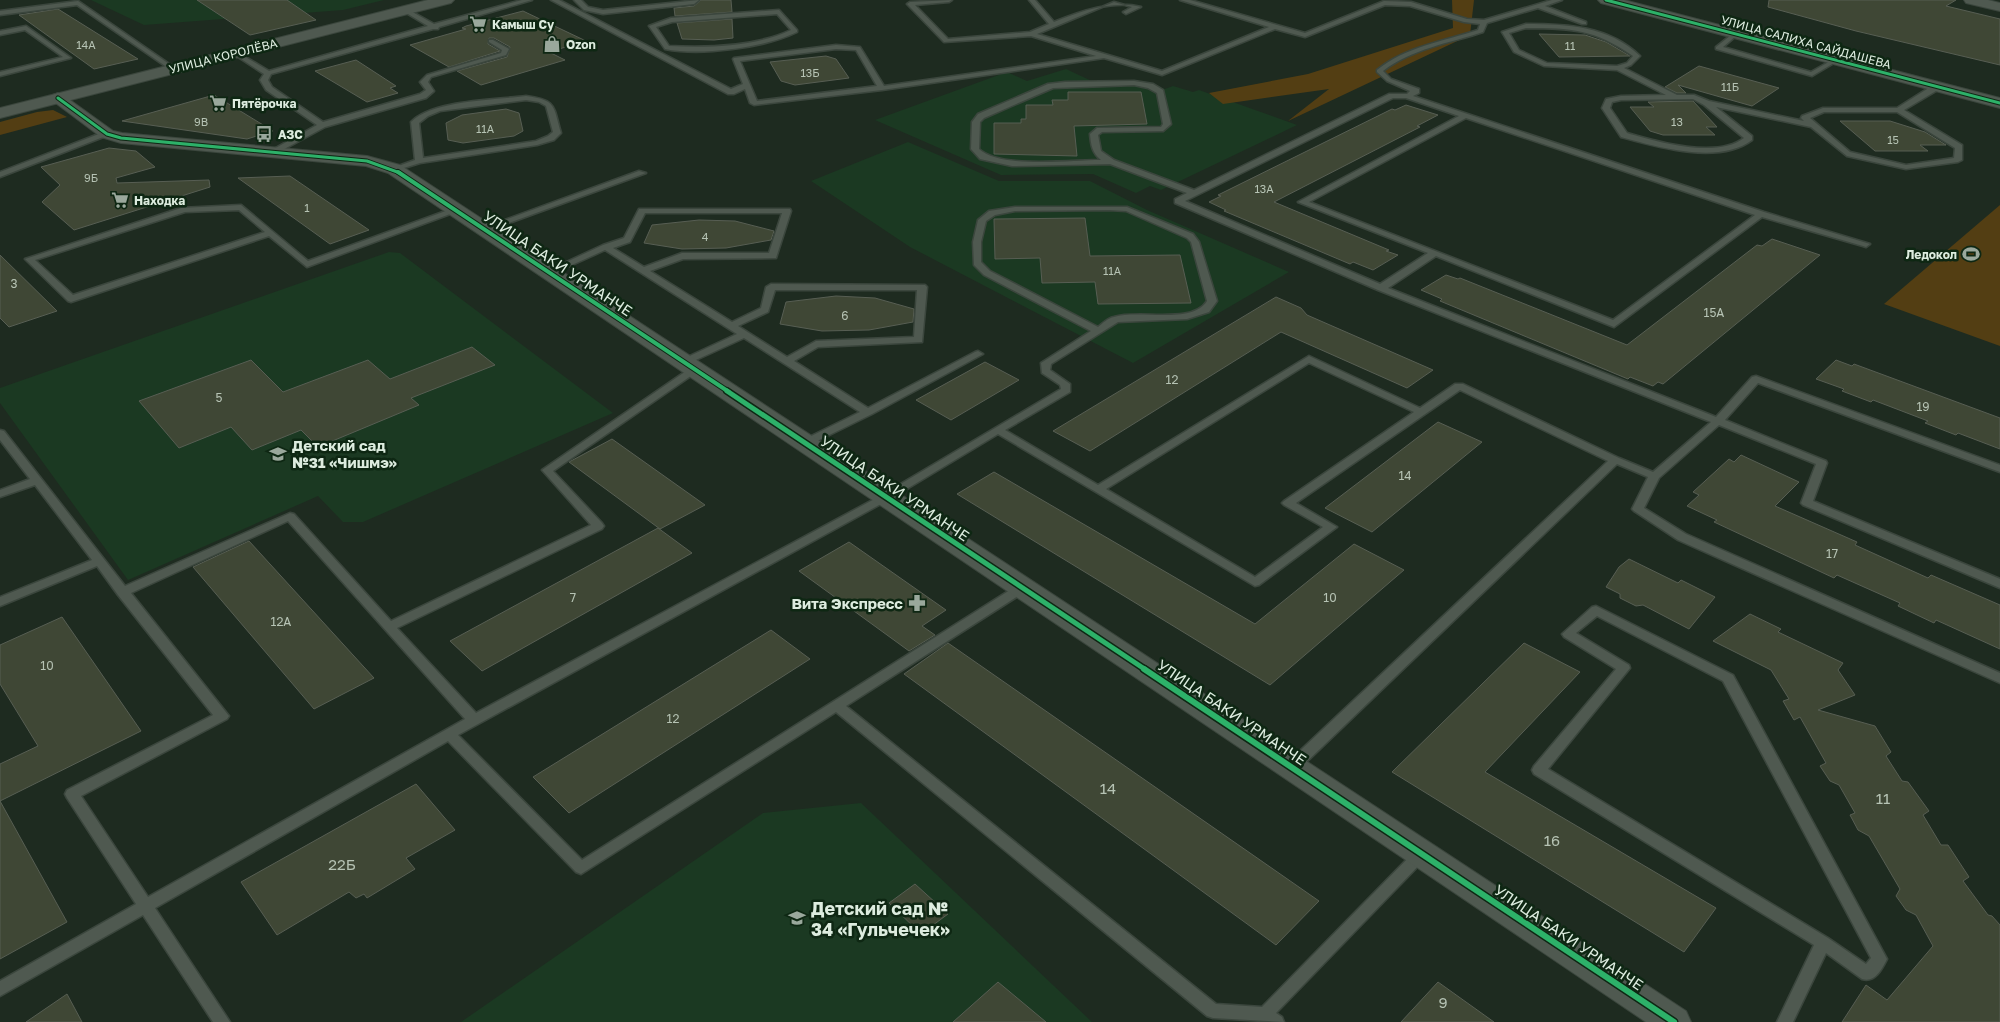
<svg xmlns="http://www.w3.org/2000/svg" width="2000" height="1022" font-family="'Golos Text',sans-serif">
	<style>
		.built { fill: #1b3922 }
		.green { fill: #533e13 }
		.building { fill: #3f4735; stroke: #575e53 }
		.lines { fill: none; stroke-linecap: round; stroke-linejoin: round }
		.service-casing { stroke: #3b463d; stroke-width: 3 }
		.minor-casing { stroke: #3b463d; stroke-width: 2 }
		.tertiary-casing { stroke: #3b463d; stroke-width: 2 }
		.service { fill: #4f5950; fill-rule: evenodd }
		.minor { fill: #4f5950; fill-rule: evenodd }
		.tertiary { fill: #4f5950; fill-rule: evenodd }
		.cycleway-far3-casing { stroke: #0e2713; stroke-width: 5 }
		.cycleway-far2-casing { stroke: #0e2713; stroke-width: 6 }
		.cycleway-far1-casing { stroke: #0e2713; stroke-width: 8 }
		.cycleway-casing { stroke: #0e2713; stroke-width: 9 }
		.cycleway-far3 { stroke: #2db169; stroke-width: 3 }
		.cycleway-far2 { stroke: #2db169; stroke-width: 4 }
		.cycleway-far1 { stroke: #2db169; stroke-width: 5 }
		.cycleway { stroke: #2db169; stroke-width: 6 }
		.labels { text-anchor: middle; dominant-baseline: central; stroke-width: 5; stroke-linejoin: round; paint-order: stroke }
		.far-number-label { font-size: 11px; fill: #b6c3b4 }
		.far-poi-label { font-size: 12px; font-weight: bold; fill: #ddecdf; stroke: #0e2713; text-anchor: start }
		.far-street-label { font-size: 12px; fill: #ddecdf; stroke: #0e2713 }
		.number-label { font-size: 12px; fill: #b6c3b4 }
		.street-label { font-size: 15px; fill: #ddecdf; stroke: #0e2713 }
		.poi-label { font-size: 15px; font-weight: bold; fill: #ddecdf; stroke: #0e2713; text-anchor: start }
		.near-number-label { font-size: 15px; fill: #b6c3b4 }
		.near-poi-label { font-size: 18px; font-weight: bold; fill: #ddecdf; stroke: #0e2713; text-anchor: start }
	</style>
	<rect width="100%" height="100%" fill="#1e2b20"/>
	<g class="built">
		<polygon points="91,0 384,0 343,10 144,25"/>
		<polygon points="1066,69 1096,83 1136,82 1165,89 1173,86 1193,92 1199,90 1297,125 1161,190 1150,186 1136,193 1093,174 1001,175 875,120 1007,72 1027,81"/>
		<polygon points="908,142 999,181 1090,181 1147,210 1289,272 1133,363 910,247 811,181"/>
		<polygon points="389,252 400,253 613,413 363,522 343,522 318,496 128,580 0,403 0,388"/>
		<polygon points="861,803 1092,1022 461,1022 763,813"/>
	</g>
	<g class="green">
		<polygon points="1452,0 1474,0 1470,35 1288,121 1329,89 1223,104 1209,93 1308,74 1453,28"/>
		<polygon points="53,110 67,117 0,135 0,122 37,112"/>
		<polygon points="2000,205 2000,346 1884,304"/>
	</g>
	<g class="building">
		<polygon points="197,0 287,0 316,20 250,35"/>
		<polygon points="701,0 731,0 732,12 675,16 674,8 694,6"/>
		<polygon points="1769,0 1956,0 1946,6 2000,19 2000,65 1856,31 1768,7"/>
		<polygon points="58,9 138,59 94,69 19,15"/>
		<polygon points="523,11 586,41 549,52 565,60 481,85 457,71 507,57 510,47 494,38 489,38 488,44 500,51 449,67 410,45 466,29 462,28 466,26"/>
		<polygon points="732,19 733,38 714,40 682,39 677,23"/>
		<polygon points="1539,34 1585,35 1606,42 1630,56 1559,57"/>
		<polygon points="826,56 836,59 849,78 795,85 781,81 770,62"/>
		<polygon points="356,60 396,86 390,88 398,93 367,102 315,71"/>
		<polygon points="1699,66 1779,88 1752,106 1678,85 1686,93 1677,93 1665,87"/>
		<polygon points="1068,92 1141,92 1147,124 1074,126 1077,156 994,154 994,123 1021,123 1021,119 1026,119 1026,105 1053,105 1052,100 1068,100"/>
		<polygon points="214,95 273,131 247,139 122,121"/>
		<polygon points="1693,101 1717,127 1706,127 1715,135 1663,135 1650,131 1630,107 1654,107 1648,102"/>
		<polygon points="1406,105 1438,115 1417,126 1420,127 1274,202 1389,250 1386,251 1398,255 1373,270 1353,262 1350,264 1224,211 1226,210 1209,202 1221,196 1218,195 1392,109 1395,110"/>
		<polygon points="506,109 519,113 523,131 514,136 463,143 448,140 446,123 462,115"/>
		<polygon points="1840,121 1890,121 1925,132 1946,145 1920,145 1928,151 1875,151"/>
		<polygon points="109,148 136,151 155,167 116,178 117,183 209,180 210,187 74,230 42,202 60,185 41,167"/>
		<polygon points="290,176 369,230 330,244 238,178"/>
		<polygon points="1085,218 1090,256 1180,255 1191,303 1098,304 1095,282 1042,283 1040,258 995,259 994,219"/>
		<polygon points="699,220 735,221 774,231 771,240 726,248 682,249 644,243 652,225"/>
		<polygon points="1772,239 1820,255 1663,384 1658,382 1653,386 1630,377 1628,379 1440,301 1442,299 1421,290 1446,275 1458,279 1460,278 1627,345 1757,245 1762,246"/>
		<polygon points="0,255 57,311 9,327 0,318"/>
		<polygon points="836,296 875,298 914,309 913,322 869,330 822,331 780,324 786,302"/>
		<polygon points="1276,297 1301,308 1307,315 1433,370 1407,388 1281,332 1090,451 1053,431"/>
		<polygon points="472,347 495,365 411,398 419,405 318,447 301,430 252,450 231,427 179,448 139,401 251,360 283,392 368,360 390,379"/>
		<polygon points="1836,360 1852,366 1854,364 2000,418 2000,449 1958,433 1956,435 1925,423 1928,421 1873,400 1871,402 1842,391 1844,389 1816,379"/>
		<polygon points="985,362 1019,380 951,420 916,400"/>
		<polygon points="1438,422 1482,442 1372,532 1325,508"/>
		<polygon points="612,439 705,505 660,529 569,462"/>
		<polygon points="1741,455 1799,482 1775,506 1857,542 1855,545 1928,578 1931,575 2000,605 2000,649 1936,620 1934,623 1898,606 1900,603 1837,575 1834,578 1714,522 1717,520 1687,506 1699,495 1693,492 1729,459 1734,462"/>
		<polygon points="994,472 1255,624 1354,544 1404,570 1270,685 957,494"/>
		<polygon points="658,528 692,553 482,671 450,641"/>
		<polygon points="249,541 374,678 314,709 193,567"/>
		<polygon points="849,542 946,610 922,626 935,635 909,651 799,571"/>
		<polygon points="1629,559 1678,583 1681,580 1715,597 1689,629 1643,605 1636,606 1620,598 1620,594 1606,587 1619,567"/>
		<polygon points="1750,614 1781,629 1778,632 1843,663 1838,670 1855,695 1818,710 1875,726 1891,752 1886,756 1902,781 1908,782 1929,811 1923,815 1941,845 1948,845 1969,877 1963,881 1988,915 1992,916 2000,925 2000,1022 1842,1022 1866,985 1887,1000 1933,946 1916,915 1906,910 1896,896 1900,889 1869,836 1858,830 1850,815 1855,813 1839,785 1830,781 1820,766 1826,763 1800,717 1794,720 1783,701 1789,699 1771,670 1713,641"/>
		<polygon points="62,617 141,731 0,801 0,764 38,746 0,684 0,645"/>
		<polygon points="771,630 810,659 569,813 533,777"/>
		<polygon points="948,643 1319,901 1276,945 904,674"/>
		<polygon points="1524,643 1580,672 1485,772 1716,908 1684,952 1392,772"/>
		<polygon points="416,784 455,830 406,858 415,869 367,898 364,894 356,898 349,892 277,935 241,882"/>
		<polygon points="0,801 67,922 0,959"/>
		<polygon points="915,884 948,914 921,934 889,903"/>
		<polygon points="998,982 1046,1022 953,1022"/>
		<polygon points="1438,982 1494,1022 1401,1022"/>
		<polygon points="67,994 82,1022 26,1022"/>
	</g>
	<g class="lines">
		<g class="service-casing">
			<g id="service">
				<polygon points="522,0 532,0 439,27 438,29 433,29 271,74 268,80 272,87 323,122 420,94 426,90 420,82 427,75 501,53 502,50 489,42 489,40 493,40 509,49 506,55 431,77 428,82 434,91 426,98 325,127 275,154 272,154 272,150 317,125 266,90 260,80 264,74 232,53 237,52 269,71 428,26 403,11 403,9 407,9 434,24"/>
				<path d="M551 0H559L731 89 743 84 733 59 734 58 836 45 860 47 884 86 1096 56 1031 36 944 42 908 5 907 4 910 2 952 0 949 2 915 5 948 39 1030 32 1049 24 1029 0H1035L1054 22C1081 11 1113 0 1141 7L1126 14 1123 12 1132 7 1114 2 1037 34 1162 71 1269 27 1180 0H1190L1305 33 1384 1 1411 2 1467 19 1484 20 1552 0H1562L1545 6 1586 22V24H1582L1538 8 1487 23 1483 32C1450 43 1411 49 1383 71L1391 79 1419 89V93L1413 96 1764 212 1870 244 1866 247 1863 246 1762 217 1614 327 1436 256 1388 288 1716 417 1752 377 1756 376 2000 465V472L1758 383 1725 420 1826 461 1827 463 1813 501 2000 579V588L1803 505 1801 503 1816 464 1719 425 1659 478 1644 508 1686 534 2000 673V683L1678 540 1634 511 1632 509 1648 477 1617 464 1297 771 1292 772 1287 771 1285 767 1287 763 1608 461 1460 390 1296 503 1337 527 1259 585 1255 586 998 434 890 499 458 735 582 860 1018 585H1026L1028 588 1026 591 846 706 1216 1004 1262 1007 1416 850 1421 848 1426 850 1428 854 1426 858 1276 1013 1282 1017 1284 1022 1213 1018 1207 1016 836 712 581 874 576 872 448 741 155 908 230 1022H213L143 915 0 996V981L136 904 67 798 65 794 67 790 213 715 118 595 97 566 0 606V597L92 560 35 485 0 497V490L30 479 0 440V430L4 431 125 586 290 513 294 514 391 621 591 525 542 470 692 367H698L700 369 698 371 553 471 602 523 604 526 602 529 397 628 476 713 882 495 1061 389 1060 385 1042 373 1041 363 1091 331 984 275 974 265 973 242 978 220 989 211 1015 207H1127L1193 234 1199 242 1217 301 1209 312 1187 319 1118 322 1051 364 1050 370 1070 384V392L1005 430 1098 485 1309 356 1420 408 1455 384H1463L1619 458 1653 472 1711 422 1378 290 1175 203V199L1187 193 1110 164 1012 166 980 159 971 149 972 122 978 114 1048 84 1065 82 1134 81 1153 84 1163 90 1171 124 1163 131 1102 132 1098 135 1101 151 1114 160 1194 190 1389 94H1407L1410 91 1387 81 1377 72V70C1405 47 1444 41 1478 30L1480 24 1464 22 1410 6 1385 5 1305 37 1275 29 1162 75 1104 58 882 90 754 105 750 103 745 89 734 94H728ZM836 49 856 50 877 86 757 101 740 61ZM1134 85 1148 88 1157 93 1163 124 1161 127 1097 128 1090 134C1091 145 1092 153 1101 160 1071 160 1000 169 979 149L980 122 984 118 1053 88ZM1393 98H1406L1459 116 1298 202 1428 253 1380 284 1185 201ZM1466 118 1755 215 1613 320 1309 202ZM1109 210 1126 211 1187 238 1191 242 1207 301C1192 325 1139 309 1114 317 1108 318 1103 323 1098 327L990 271 981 262V242L986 221 995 215 1015 211ZM1309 363 1414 412 1284 501 1282 503 1284 505 1323 527 1255 577 1106 489ZM288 521 465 719 148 897 81 796 227 719 229 716 131 593Z"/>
				<polygon points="574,0 581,0 588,7 603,10 699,0 694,4 603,14 584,10"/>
				<polygon points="78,1 175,68 175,70 171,70 77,5 0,15 0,11"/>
				<path d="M779 10 797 30V32C764 48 701 56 665 49L649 26 671 18ZM777 14 791 30C755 47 708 48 669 46L656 27 672 22Z"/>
				<path d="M1526 24C1567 24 1609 26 1640 56L1631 65 1624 68 1677 95H1694L1709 101 1804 121 1801 118 1802 116 1823 108H1897L1935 84H1941V88L1904 110 1962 145V160L1958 162 1906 169 1847 156 1811 127 1716 107 1752 136V140C1719 165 1657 147 1621 137L1602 108 1606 99 1621 96 1666 95 1617 70 1544 66 1514 52 1502 32ZM1526 28C1572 28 1594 29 1633 56L1627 63 1617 66 1547 63 1519 50 1509 33ZM1693 99 1704 105 1744 138C1717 159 1657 142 1627 133L1610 108 1612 102 1621 100ZM1824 112H1897L1955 148 1954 158 1906 165 1850 152 1810 118Z"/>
				<polygon points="26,26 71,58 0,76 0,72 63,57 25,30 0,35 0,31"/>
				<polygon points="1735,32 1738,34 1737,35 1723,47 1811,72 1834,59 1839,60 1812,76 1716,49 1716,47"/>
				<path d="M526 96C557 100 553 106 561 133L554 140 537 145 420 163 394 171 390 169 415 160 411 122C432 100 496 100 526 96ZM526 100 539 102 546 106 553 132 548 136 536 141 423 158 419 123 428 116 440 111Z"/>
				<polygon points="104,132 111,134 0,177 0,172"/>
				<polygon points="639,171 646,173 487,231 484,232 480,229"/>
				<path d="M241 205 308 261 454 208H460L461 210 307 267 269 236 71 302 68 301 25 259 181 208ZM239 210 265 232 73 295 35 260 185 212Z"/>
				<path d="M639 209H790L791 211 776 258 683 259 650 271 732 322 761 308 766 287 771 284 925 285 927 287 922 342 818 347 794 361 868 408 975 352 978 351 983 354 872 414 809 445H801L800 443 801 441 860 412 744 338 687 364H681L679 362 681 360 737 334 605 250 552 274 549 275 545 272 603 245 624 238ZM645 213H782L769 253H682L644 267 613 248 630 242ZM775 290H917L914 337 816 341 787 357 738 326 768 312Z"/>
				<path d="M1596 606 1733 675 1887 959C1882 969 1875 983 1862 979L1826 953 1793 1022H1777L1814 945 1534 774 1532 770 1534 766 1616 669 1564 637 1562 634 1592 607ZM1597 616 1723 681 1871 958 1866 964 1828 938 1548 769 1630 668 1629 665 1576 633Z"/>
			</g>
		</g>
		<g class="minor-casing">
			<g id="minor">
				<polygon points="1964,0 1988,0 2000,3 2000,11 1966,3"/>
				<polygon points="58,93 63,95 113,131 122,133 367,156 400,165 1686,1011 1691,1022 1646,1022 388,173 366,166 121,143 101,137 53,101 50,98 53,95"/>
			</g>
		</g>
		<g class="tertiary-casing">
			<g id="tertiary">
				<polygon points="428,0 454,0 451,3 0,118 0,108"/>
				<polygon points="1598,0 1624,0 2000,98 2000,108 1601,3"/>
			</g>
		</g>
		<use href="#service" class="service"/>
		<use href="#minor" class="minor"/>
		<use href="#tertiary" class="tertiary"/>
		<g class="cycleway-far3-casing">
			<g id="cycleway-far3">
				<polyline points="1606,0 2000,103"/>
				<polyline points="58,98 107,134 121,138 367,161 400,173"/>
			</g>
		</g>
		<g class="cycleway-far2-casing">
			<polyline id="cycleway-far2" points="398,172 729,392"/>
		</g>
		<g class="cycleway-far1-casing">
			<polyline id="cycleway-far1" points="727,391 1146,670"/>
		</g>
		<g class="cycleway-casing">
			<polyline id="cycleway" points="1144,669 1674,1022"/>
		</g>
		<use href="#cycleway-far3" class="cycleway-far3"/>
		<use href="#cycleway-far2" class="cycleway-far2"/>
		<use href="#cycleway-far1" class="cycleway-far1"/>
		<use href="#cycleway" class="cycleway"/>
	</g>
	<defs>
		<g id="supermarket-bare" transform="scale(1.35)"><path d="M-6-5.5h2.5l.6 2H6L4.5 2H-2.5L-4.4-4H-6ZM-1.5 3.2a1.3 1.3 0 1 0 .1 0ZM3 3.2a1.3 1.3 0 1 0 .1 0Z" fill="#9aa89c" stroke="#0e2713" stroke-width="2.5" paint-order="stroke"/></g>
		<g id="shop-bare" transform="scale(1.35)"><path d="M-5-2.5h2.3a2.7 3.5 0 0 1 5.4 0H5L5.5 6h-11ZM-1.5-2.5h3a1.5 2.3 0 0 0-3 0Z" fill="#9aa89c" stroke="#0e2713" stroke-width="2.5" paint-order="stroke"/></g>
		<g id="bus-bare" transform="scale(1.35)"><path d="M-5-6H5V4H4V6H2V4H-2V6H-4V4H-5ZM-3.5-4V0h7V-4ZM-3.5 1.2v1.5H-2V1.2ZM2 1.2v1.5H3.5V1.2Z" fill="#9aa89c" stroke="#0e2713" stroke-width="2.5" paint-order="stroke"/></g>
		<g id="stadium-bare" transform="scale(1.35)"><path d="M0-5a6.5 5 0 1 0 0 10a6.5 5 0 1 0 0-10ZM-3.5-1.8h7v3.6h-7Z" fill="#9aa89c" stroke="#0e2713" stroke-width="2.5" paint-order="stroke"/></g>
		<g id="school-bare" transform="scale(1.35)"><path d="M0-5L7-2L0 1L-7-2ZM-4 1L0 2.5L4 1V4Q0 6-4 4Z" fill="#9aa89c" stroke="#0e2713" stroke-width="2.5" paint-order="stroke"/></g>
		<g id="pharmacy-bare" transform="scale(1.35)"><path d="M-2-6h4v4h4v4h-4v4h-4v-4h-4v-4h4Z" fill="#9aa89c" stroke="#0e2713" stroke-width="2.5" paint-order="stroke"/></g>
	</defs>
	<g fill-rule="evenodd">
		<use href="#supermarket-bare" x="478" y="24"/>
		<use href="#shop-bare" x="552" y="44"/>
		<use href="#supermarket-bare" x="218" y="103"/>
		<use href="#bus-bare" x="264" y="134"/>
		<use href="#supermarket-bare" x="120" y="200"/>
		<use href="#stadium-bare" x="1971" y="254"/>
		<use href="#school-bare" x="278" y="454"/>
		<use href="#pharmacy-bare" x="917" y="603"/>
		<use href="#school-bare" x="797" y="918"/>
	</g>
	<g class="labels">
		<g class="far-number-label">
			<text x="86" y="44">14А</text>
			<text x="1570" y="45">11</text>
			<text x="810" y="72">13Б</text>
			<text x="1730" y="86">11Б</text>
			<text x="201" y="121">9В</text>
			<text x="1677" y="121">13</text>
			<text x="485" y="128">11А</text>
			<text x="1893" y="139">15</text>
			<text x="91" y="177">9Б</text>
			<text x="1264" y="188">13А</text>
			<text x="307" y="207">1</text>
			<text x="705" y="236">4</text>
			<text x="1112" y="270">11А</text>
		</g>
		<g class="far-poi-label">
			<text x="492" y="24">Камыш Су</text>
			<text x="566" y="44">Ozon</text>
			<text x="232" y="103">Пятёрочка</text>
			<text x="278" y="134">АЗС</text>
			<text x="134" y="200">Находка</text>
			<text x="1957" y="254" text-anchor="end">Ледокол</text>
		</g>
		<g class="far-street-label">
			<text transform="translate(1806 42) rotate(15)">УЛИЦА САЛИХА САЙДАШЕВА</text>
			<text transform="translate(223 56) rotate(-14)">УЛИЦА КОРОЛЁВА</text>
		</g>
		<g class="number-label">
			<text x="14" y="283">3</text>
			<text x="1714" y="312">15А</text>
			<text x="845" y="315">6</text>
			<text x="1172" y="379">12</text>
			<text x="219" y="397">5</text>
			<text x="1923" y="406">19</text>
			<text x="1405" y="475">14</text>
			<text x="1832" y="553">17</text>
			<text x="573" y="597">7</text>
			<text x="1330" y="597">10</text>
			<text x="281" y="621">12А</text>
			<text x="47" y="665">10</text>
			<text x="673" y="718">12</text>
		</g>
		<g class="street-label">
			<text transform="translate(558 263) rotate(34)">УЛИЦА БАКИ УРМАНЧЕ</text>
			<text transform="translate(895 488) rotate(34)">УЛИЦА БАКИ УРМАНЧЕ</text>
			<text transform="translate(1232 712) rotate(34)">УЛИЦА БАКИ УРМАНЧЕ</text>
			<text transform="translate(1569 937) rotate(34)">УЛИЦА БАКИ УРМАНЧЕ</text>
		</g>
		<g class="poi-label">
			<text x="292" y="445">Детский сад<tspan x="292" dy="17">№31 «Чишмэ»</tspan></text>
			<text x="903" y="603" text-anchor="end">Вита Экспресс</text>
		</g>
		<g class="near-number-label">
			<text x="1108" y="788">14</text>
			<text x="1883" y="798">11</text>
			<text x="1552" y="840">16</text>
			<text x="342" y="864">22Б</text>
			<text x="1443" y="1002">9</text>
		</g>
		<g class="near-poi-label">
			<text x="811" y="908">Детский сад №<tspan x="811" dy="21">34 «Гульчечек»</tspan></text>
		</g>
	</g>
</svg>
